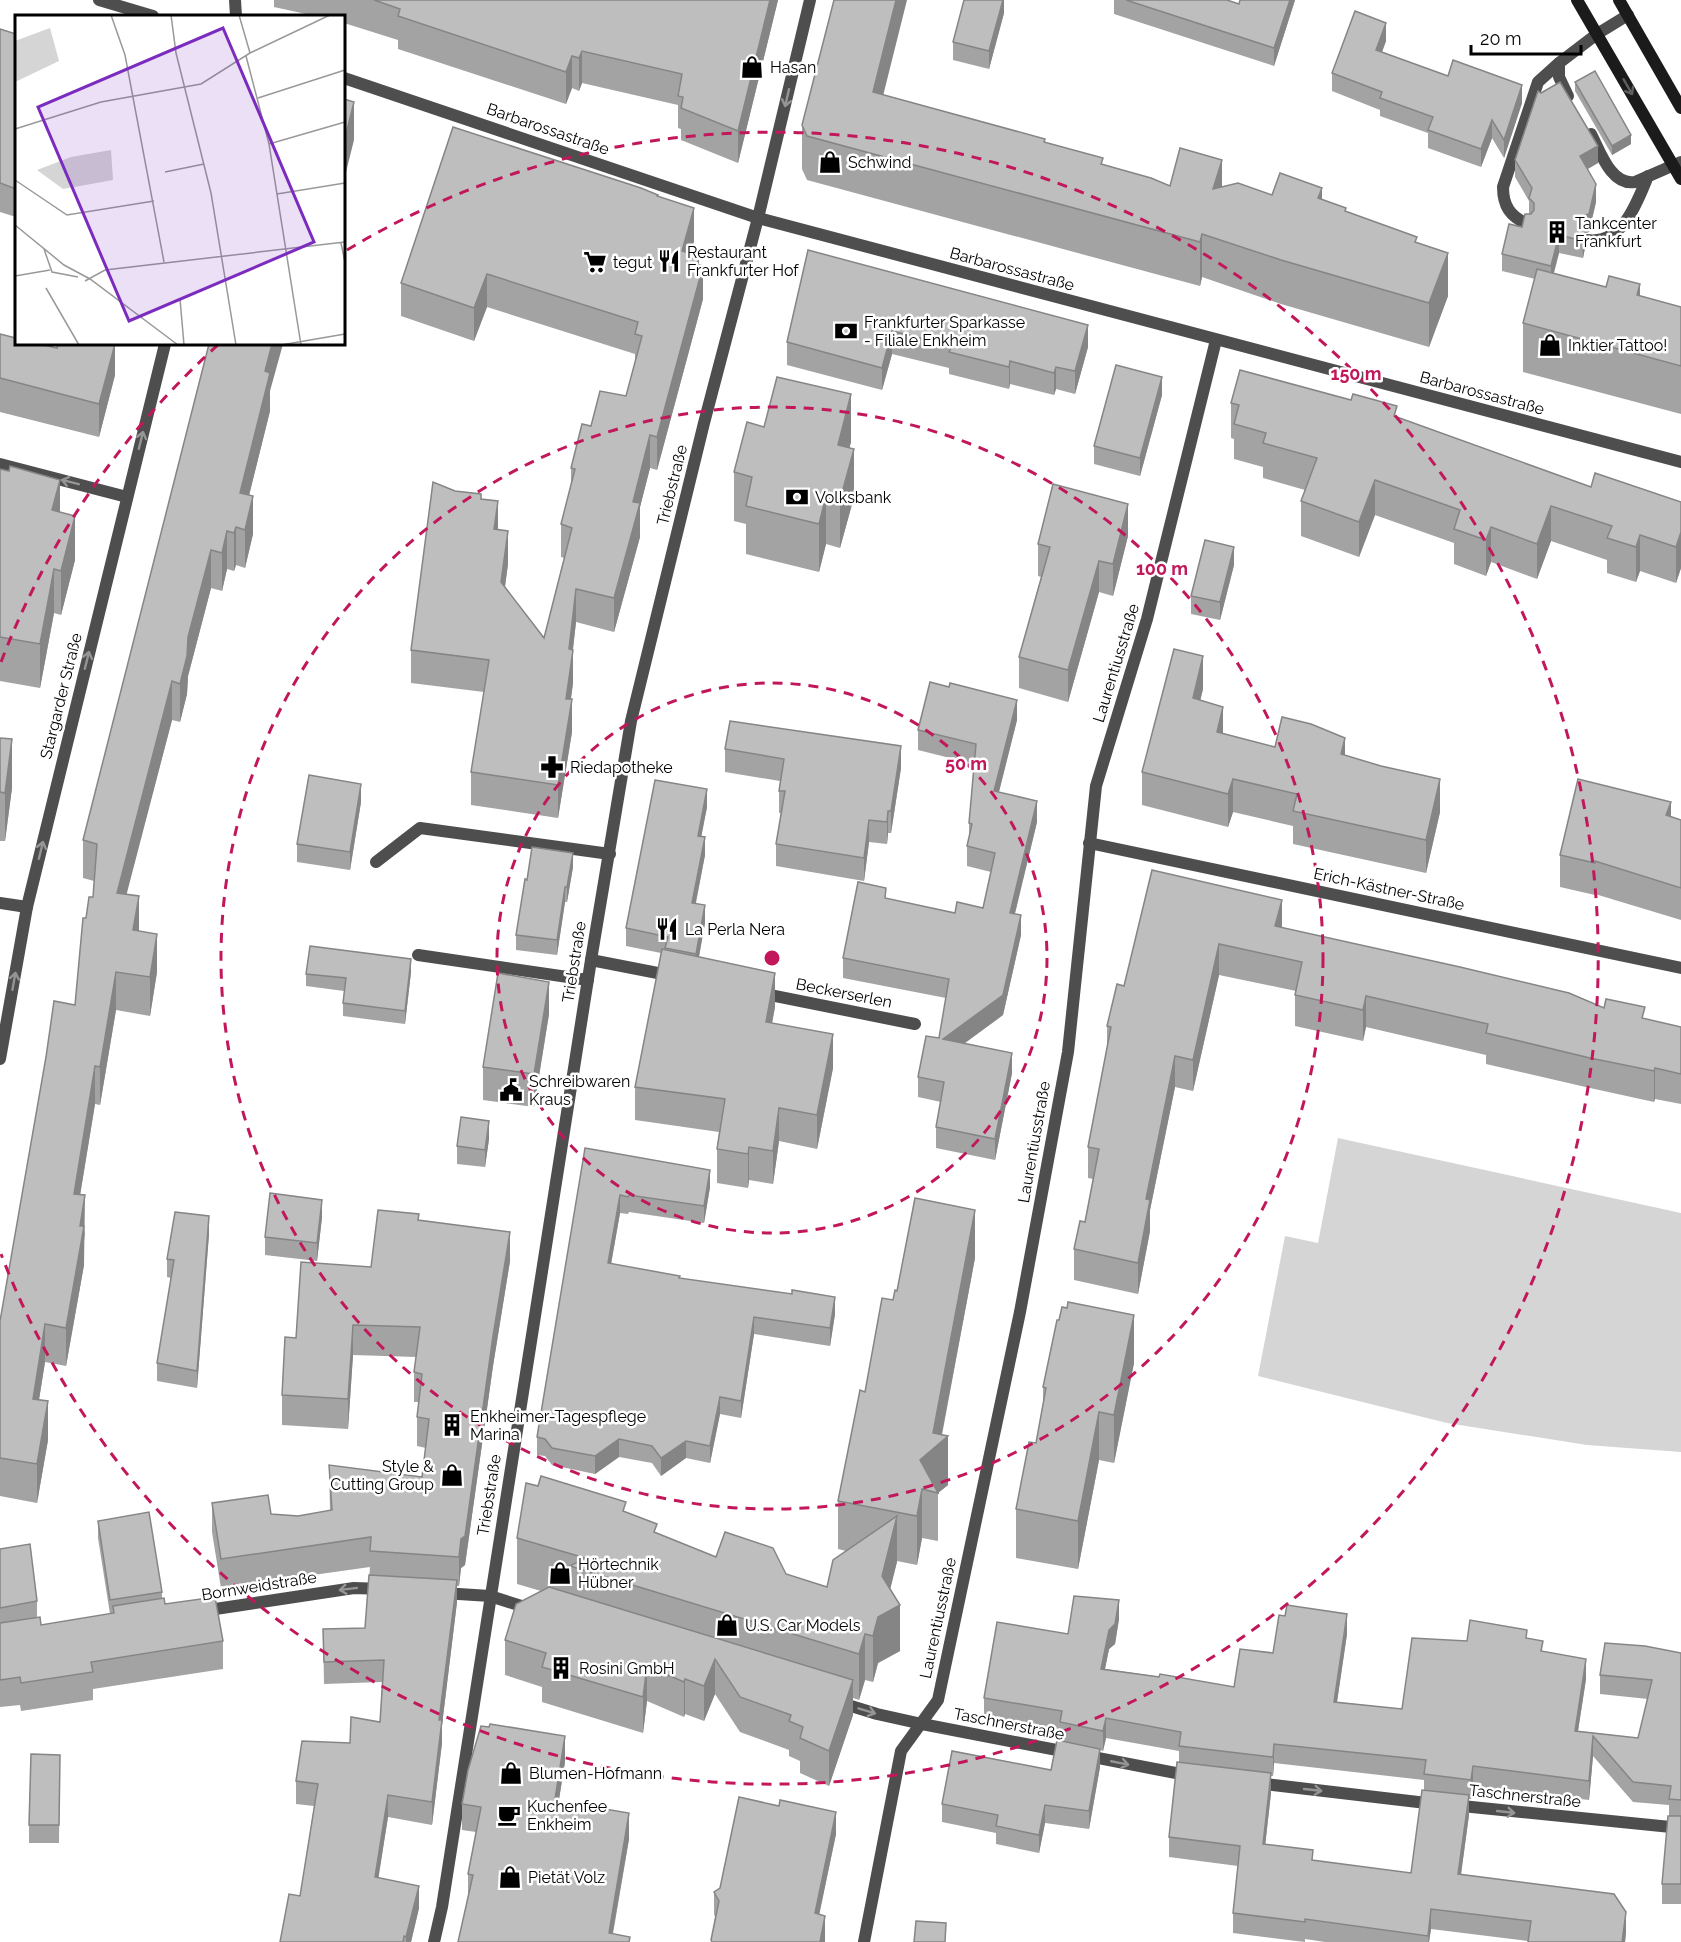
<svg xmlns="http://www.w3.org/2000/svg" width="1681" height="1942" font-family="Raleway,sans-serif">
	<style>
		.green { fill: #d5d5d5 }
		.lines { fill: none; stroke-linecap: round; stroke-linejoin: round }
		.service { stroke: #4e4e4e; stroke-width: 12 }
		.minor { stroke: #4e4e4e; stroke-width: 12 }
		.secondary { stroke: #1b1b1b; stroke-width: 12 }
		.wall { fill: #a3a3a3; fill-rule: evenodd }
		.shaded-wall { fill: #858585 }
		.building { fill: #bebebe; stroke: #858585; stroke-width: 1.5 }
		.oneway { stroke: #5f5f5f }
		.oneway2 { stroke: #959595 }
		.ring { fill: none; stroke: #c2185b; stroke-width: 3; stroke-dasharray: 10 8 }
		.labels { text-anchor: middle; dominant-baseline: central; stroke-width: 5; stroke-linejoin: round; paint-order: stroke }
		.poi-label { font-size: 16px; fill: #000; stroke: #fff; text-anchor: start }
		.street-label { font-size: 16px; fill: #000; stroke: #fff }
		.inset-road { fill: none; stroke: #999; stroke-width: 1.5 }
		.view { fill: #7b2cbf; fill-opacity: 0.15; stroke: #7b2cbf; stroke-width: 3 }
		.inset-edge { fill: none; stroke: #000; stroke-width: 3 }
		.centre { fill: #c2185b; stroke: #fff; stroke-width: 3 }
		.ring-label { font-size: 18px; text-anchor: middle; font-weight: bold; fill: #c2185b; stroke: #fff; stroke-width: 5; stroke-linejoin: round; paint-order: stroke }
	</style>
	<rect width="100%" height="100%" fill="#fff"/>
	<polygon class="green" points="1338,1138 1681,1213 1681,1452 1587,1445 1447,1423 1258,1376 1285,1236 1318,1243"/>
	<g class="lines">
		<g class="service">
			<polyline points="1568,96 1559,77 1559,63 1597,34 1628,15"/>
			<path d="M1591 134C1600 151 1611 186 1635 182L1681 162"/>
			<path d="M1527 224C1510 216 1503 206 1503 187L1538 82 1559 63"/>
			<path d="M1587 240C1623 245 1637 202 1648 176"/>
			<polyline points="376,862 420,828 610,854"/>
			<polyline points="418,955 588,980"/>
		</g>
		<g class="minor">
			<polyline points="99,0 153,16"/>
			<polyline points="235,0 236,16"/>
			<polyline points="344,78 758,218 1681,462"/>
			<polyline points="0,464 127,497"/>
			<polyline points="1089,843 1681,968"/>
			<polyline points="0,903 27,907"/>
			<polyline points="591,960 673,976"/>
			<polyline points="760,993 915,1024"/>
			<polyline points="0,1059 27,907 165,344"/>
			<polyline points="443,1593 490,1596 531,1609"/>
			<polyline points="202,1611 354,1588 384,1589"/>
			<polyline points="838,1702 877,1714 922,1724 1191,1776"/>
			<polyline points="1256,1783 1435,1804"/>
			<polyline points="1452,1805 1681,1828"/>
			<polyline points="434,1942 442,1907 591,960 631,721 704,423 758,218 810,0"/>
			<polyline points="864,1942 901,1751 938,1700 1020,1312 1068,1052 1096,786 1147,619 1216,340"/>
		</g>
		<g class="secondary">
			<polyline points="1577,0 1681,179"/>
			<polyline points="1619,0 1681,108"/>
		</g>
	</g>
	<g class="wall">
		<polygon points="274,0 778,0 738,163 681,140 681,129 678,128 678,105 582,83 579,91 572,88 566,104 398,49 398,40 344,23 344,16 315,16 274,7"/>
		<polygon points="1004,0 1004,13 989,69 953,60 953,42"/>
		<polygon points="1114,0 1227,0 1239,4 1295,0 1274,66 1114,14"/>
		<polygon points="0,29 16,34 16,217 0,212"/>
		<polygon points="1386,41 1382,52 1522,103 1504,158 1492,138 1481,167 1428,148 1428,133 1380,116 1380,110 1332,91 1332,73"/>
		<polygon points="1575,82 1631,144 1612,155 1575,91"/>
		<polygon points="883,95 1045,142 1103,164 1170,186 1222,187 1272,195 1322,200 1346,211 1417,242 1448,296 1429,347 1281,304 1202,277 1200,286 807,180 802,169 802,125"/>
		<polygon points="1515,160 1598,163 1588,169 1596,202 1589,232 1585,233 1585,248 1583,258 1559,253 1554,273 1681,307 1681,414 1523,372 1523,323 1535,279 1502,271 1502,254 1522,227 1529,214 1529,201 1515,177"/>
		<polygon points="658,197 694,241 691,253 699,265 703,299 657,470 650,468 640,507 640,537 614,632 576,622 573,650 573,683 571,699 572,732 558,818 471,805 471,772 484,692 411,683 411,650 455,491 481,499 498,529 508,564 505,587 544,638 564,558 561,557 561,524 571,486 571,468 591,426 626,396 635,363 635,354 487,307 474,341 401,316 401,283"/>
		<polygon points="808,250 1088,347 1075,394 1056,389 1054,395 1010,384 1009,389 949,374 949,368 892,354 882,390 787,365 787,342"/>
		<polygon points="0,334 57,348 115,344 115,375 99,437 0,412"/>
		<polygon points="270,391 270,411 249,495 253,534 245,568 236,565 234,571 227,569 222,591 211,588 188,676 187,694 180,722 172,720 126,894 139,931 157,972 150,1016 116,1010 100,1105 95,1104 80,1195 85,1234 84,1241 84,1265 66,1366 45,1362 39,1400 48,1440 37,1503 0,1496 0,1321 75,1005 86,918 93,897 94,881 83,878 83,840"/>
		<polygon points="1162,395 1140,476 1094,464 1094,446"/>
		<polygon points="1231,403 1397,417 1591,487 1681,502 1681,568 1676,583 1640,571 1636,582 1607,573 1607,560 1551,541 1537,579 1491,562 1486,576 1454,564 1454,543 1375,515 1359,557 1301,536 1301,501 1305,490 1263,478 1263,467 1234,459 1234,439 1231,438"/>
		<polygon points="764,427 851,442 849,448 854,497 840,548 826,544 819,572 746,554 746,524 734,521 734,472"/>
		<polygon points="0,469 60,512 75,560 61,615 54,613 40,688 0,681"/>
		<polygon points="1128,536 1113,596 1099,592 1068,702 1019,688 1019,657 1041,577 1038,576 1038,544"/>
		<polygon points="1234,565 1220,620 1191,614 1191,596"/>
		<polygon points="1203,689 1200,700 1223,733 1275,747 1345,755 1440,812 1426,873 1293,844 1293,826 1233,812 1228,827 1142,805 1142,772"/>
		<polygon points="1017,720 999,792 1037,822 1015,914 1021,935 1003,1015 965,1043 1012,1073 995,1160 936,1148 936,1127 941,1102 918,1097 918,1077 939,1038 946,998 843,978 843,958 886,899 955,913 983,908 991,872 967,866 967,846 969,837 969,823 974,764 918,750 918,730"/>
		<polygon points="0,738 12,788 5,841 0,841"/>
		<polygon points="725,749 901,768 891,833 888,833 887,844 869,842 864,881 776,866 776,844 781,813 779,813 779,791 780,781 725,772"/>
		<polygon points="361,802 350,870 297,862 297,844"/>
		<polygon points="707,807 701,836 705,855 696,903 705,923 699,957 775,1007 772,1023 833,1068 817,1149 779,1141 773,1184 749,1180 748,1188 717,1183 717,1149 719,1132 635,1120 635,1087 661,953 626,946 626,928"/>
		<polygon points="1671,817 1681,820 1681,920 1595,894 1595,895 1560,887 1560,855"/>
		<polygon points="573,867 567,902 565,902 557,955 516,950 516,935 527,880"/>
		<polygon points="1152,870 1282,928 1645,1019 1681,1027 1681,1104 1655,1099 1654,1102 1590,1088 1486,1064 1486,1055 1366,1027 1363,1041 1295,1026 1295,995 1296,991 1219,975 1193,1091 1175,1087 1150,1210 1150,1231 1138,1294 1074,1280 1074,1249 1085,1222 1093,1179 1088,1178 1088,1147 1107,1047 1107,1026 1124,986"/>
		<polygon points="411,972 405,1024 343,1016 343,1003 344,991 306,986 306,974"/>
		<polygon points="549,1014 534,1107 483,1100 483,1067"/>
		<polygon points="489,1139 485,1167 457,1164 457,1146"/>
		<polygon points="585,1148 710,1187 704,1223 629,1212 628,1214 620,1213 611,1264 835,1314 830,1346 754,1334 741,1418 720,1414 710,1463 686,1458 661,1476 652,1463 619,1457 595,1474 552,1465 545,1456 537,1455 537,1437"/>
		<polygon points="322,1217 317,1261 265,1255 265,1237"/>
		<polygon points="419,1220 510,1261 493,1366 465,1565 461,1568 459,1586 457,1586 457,1602 442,1725 442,1743 432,1825 388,1817 378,1878 419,1908 411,1942 280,1942 300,1896 314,1806 296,1804 296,1781 350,1743 380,1722 382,1682 324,1684 323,1629 365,1628 370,1567 221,1588 212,1532 212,1503 271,1514 298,1516 330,1511 329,1465 422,1477 426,1448 417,1446 417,1417 419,1402 414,1402 414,1372 416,1357 353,1355 348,1429 282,1425 282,1395 296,1338 371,1267"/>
		<polygon points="209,1234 197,1388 157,1381 157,1363 171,1278 167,1277 167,1259"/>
		<polygon points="975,1258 942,1435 948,1485 938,1493 938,1541 922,1538 917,1565 897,1561 890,1589 900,1651 878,1663 873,1682 865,1680 859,1700 853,1698 853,1715 829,1786 800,1773 800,1761 789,1756 789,1750 740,1732 715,1694 704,1721 685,1714 684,1717 647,1701 643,1733 542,1702 542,1687 505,1675 505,1640 541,1591 517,1584 517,1538 538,1486 626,1512 657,1534 716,1557 786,1574 827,1587 846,1551 838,1549 838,1501 865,1392 897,1291"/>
		<polygon points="1134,1363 1114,1463 1099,1460 1078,1569 1016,1558 1016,1509 1036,1443 1043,1403 1043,1387"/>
		<polygon points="98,1521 162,1592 162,1598 165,1604 223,1641 223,1669 93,1689 93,1700 21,1711 20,1705 0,1707 0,1549 37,1601 37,1618 41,1625 110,1614 98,1538"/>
		<path d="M1119 1619 1115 1644 1109 1649 1105 1669 1234 1687 1273 1653 1347 1634 1337 1702 1402 1709 1467 1641 1527 1638 1543 1652 1586 1679 1578 1731 1638 1738 1648 1699 1600 1694V1675L1681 1653V1904H1662V1884L1669 1816V1805L1633 1802 1593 1756 1589 1800 1473 1786 1471 1799H1469V1815L1461 1875 1626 1932 1625 1942H1528V1941L1431 1929 1429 1942H1325L1305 1939V1942L1233 1933V1913L1238 1866 1169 1857V1837L1179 1762V1751L1106 1738 1103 1751 1100 1750V1767L1089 1829 1045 1823 1039 1853 996 1844V1833L942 1822V1804L1051 1770 1060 1741V1731L984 1718V1698L1068 1634ZM1274 1763 1424 1780V1790L1411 1873 1313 1861 1265 1845 1271 1793V1776H1273Z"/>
		<polygon points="60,1755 59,1843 29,1843 29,1825"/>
		<polygon points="565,1762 558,1805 629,1839 613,1934 630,1942 468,1896 468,1874 476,1832 462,1830 462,1804"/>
		<polygon points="836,1834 819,1914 825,1938 825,1942 711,1942 715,1917 714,1914 714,1892"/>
	</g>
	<g class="shaded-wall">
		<polygon points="770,0 778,0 738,163 738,131"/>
		<polygon points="896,0 907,0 873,136 873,92"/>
		<polygon points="1003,0 1004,0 1004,13 989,69 989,51"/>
		<polygon points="1290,0 1295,0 1274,66 1274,48"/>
		<polygon points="1386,23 1386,41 1376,68 1376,50"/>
		<polygon points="582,51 582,83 579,91 579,58"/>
		<polygon points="572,56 572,88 566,104 566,72"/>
		<polygon points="1522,85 1522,103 1504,158 1504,140"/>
		<polygon points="354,102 354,140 344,180 344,142"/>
		<polygon points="1492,120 1492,138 1481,167 1481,149"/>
		<polygon points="1631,135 1631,144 1612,155 1612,146"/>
		<polygon points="1598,146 1598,163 1580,173 1580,156"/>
		<polygon points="1222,160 1222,203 1213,189"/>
		<polygon points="1596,184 1596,202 1589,232 1585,233 1585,248 1583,258 1582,233 1579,222"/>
		<polygon points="1322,188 1322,231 1318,198"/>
		<polygon points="694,208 694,241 682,284 682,251"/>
		<polygon points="1202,234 1202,277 1200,286 1200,242"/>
		<polygon points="1559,235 1559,253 1551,283 1551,266"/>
		<polygon points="1448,253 1448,296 1429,347 1429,303"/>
		<polygon points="699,256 699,283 703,266 703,299 657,470 657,437"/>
		<polygon points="487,274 487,307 474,341 474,308"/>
		<polygon points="1640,284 1640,332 1637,295"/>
		<polygon points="1088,325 1088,347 1075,394 1075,371"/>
		<polygon points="892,331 892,354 882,390 882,368"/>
		<polygon points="115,344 115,375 99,437 99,404"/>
		<polygon points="272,344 283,344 270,391 270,411 241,528 240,493 265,371"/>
		<polygon points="1010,361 1010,384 1009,389 1009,367"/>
		<polygon points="1056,367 1056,389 1054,395 1054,373"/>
		<polygon points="1162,377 1162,395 1140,476 1140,458"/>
		<polygon points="851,394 851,442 838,494 838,445"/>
		<polygon points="650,435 650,468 640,507 640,537 614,632 614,598 633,502"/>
		<polygon points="854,449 854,497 840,548 840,500"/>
		<polygon points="60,480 60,524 52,510"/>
		<polygon points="1375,480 1375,515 1359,557 1359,522"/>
		<polygon points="253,496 253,534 245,568 245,530"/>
		<polygon points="826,496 826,544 819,572 819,524"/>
		<polygon points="498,501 498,534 494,529"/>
		<polygon points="1128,504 1128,536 1113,596 1113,564"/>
		<polygon points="1551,506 1551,541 1537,579 1537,544"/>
		<polygon points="75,516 75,560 61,615 61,571"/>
		<polygon points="236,527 236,565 234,571 234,533"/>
		<polygon points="1491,527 1491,562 1486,576 1486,540"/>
		<polygon points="227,531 227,569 222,591 222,553"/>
		<polygon points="508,531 508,564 501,615 501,582"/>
		<polygon points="1681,532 1681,568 1676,583 1676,547"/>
		<polygon points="1640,535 1640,571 1636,582 1636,547"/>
		<polygon points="1234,547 1234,565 1220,620 1220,602"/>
		<polygon points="211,550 211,588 188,676 187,694 180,722 180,684 188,637"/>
		<polygon points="1099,561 1099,592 1068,702 1068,670"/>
		<polygon points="54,569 54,613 40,688 40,644"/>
		<polygon points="576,589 576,622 569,681 573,650 573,683 566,732 566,699 569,649"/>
		<polygon points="1203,656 1203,689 1193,731 1193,698"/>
		<polygon points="172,681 172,720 117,931 117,893"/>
		<polygon points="572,699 572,732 558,818 558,785"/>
		<polygon points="1017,700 1017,720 994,811 994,791"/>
		<polygon points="1223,707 1223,740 1217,732"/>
		<polygon points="1345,738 1345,771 1341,754"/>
		<polygon points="12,739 12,788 5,841 5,793"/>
		<polygon points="901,746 901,768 891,833 891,811"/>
		<polygon points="1233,779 1233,812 1228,827 1228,794"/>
		<polygon points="1440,779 1440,812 1426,873 1426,840"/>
		<polygon points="361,784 361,802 350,870 350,852"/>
		<polygon points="707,789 707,807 698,854 698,836"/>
		<polygon points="1037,801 1037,822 1010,933 1010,913"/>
		<polygon points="1671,802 1671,835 1666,815"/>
		<polygon points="888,811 888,833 887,844 887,822"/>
		<polygon points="869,820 869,842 864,881 864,858"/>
		<polygon points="705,837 705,855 692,921 692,903"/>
		<polygon points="573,853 573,867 567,902 567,887"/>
		<polygon points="565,887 565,902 557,955 557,940"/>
		<polygon points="139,896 139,935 133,930"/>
		<polygon points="1282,900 1282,931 1275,957 1275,926"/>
		<polygon points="705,905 705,923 696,972 696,954"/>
		<polygon points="1021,915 1021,935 1003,1015 943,1059 943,1039"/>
		<polygon points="157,934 157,972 150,1016 150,977"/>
		<polygon points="1219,944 1219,975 1193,1091 1193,1060"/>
		<polygon points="411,959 411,972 405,1024 405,1011"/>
		<polygon points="116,972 116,1010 100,1105 100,1067"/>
		<polygon points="775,973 775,1007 766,1055 766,1022"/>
		<polygon points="549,982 549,1014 534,1107 534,1074"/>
		<polygon points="1366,996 1366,1027 1363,1041 1363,1010"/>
		<polygon points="833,1034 833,1068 817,1149 817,1115"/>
		<polygon points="1012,1053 1012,1073 995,1160 995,1139"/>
		<polygon points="1175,1056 1175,1087 1150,1210 1150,1231 1138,1294 1138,1263 1146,1199"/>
		<polygon points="95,1066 95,1104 74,1232 74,1194"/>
		<polygon points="1655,1068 1655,1099 1654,1102 1654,1071"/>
		<polygon points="779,1108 779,1141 773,1184 773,1151"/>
		<polygon points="489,1121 489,1139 485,1167 485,1150"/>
		<polygon points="749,1147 749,1180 748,1188 748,1154"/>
		<polygon points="710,1170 710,1187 704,1223 704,1206"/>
		<polygon points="85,1195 84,1265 66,1366 66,1328 80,1226"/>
		<polygon points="620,1195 620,1213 608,1281 608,1263"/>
		<polygon points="322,1200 322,1217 317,1261 317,1243"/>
		<polygon points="975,1210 975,1258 940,1443 948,1436 948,1485 938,1493 922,1489 922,1538 917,1565 917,1516 920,1460 933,1433"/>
		<polygon points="209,1216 209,1234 197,1388 197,1371"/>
		<polygon points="510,1232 510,1261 493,1366 465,1565 461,1568 459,1586 459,1557 461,1539"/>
		<polygon points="835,1297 835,1314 830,1346 830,1328"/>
		<polygon points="1134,1315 1134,1363 1114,1463 1114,1415"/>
		<polygon points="754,1317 754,1334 741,1418 741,1401"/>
		<polygon points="45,1324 45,1362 33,1437 33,1399"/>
		<polygon points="353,1325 353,1355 348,1429 348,1399"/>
		<polygon points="720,1397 720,1414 710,1463 710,1446"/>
		<polygon points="48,1401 48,1440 37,1503 37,1464"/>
		<polygon points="1099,1412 1099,1460 1078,1569 1078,1521"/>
		<polygon points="619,1439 619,1457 595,1474 595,1456"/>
		<polygon points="686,1441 686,1458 661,1476 661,1458"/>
		<polygon points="897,1516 897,1562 884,1614 900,1605 900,1651 878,1663 873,1682 873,1636 882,1576"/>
		<polygon points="457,1580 457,1602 442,1725 442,1743 432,1825 432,1802 439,1720"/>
		<polygon points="1119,1600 1119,1619 1115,1644 1109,1649 1101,1688 1101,1669 1109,1630"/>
		<polygon points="1347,1614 1347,1634 1334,1722 1334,1702"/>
		<polygon points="865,1634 865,1680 859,1700 859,1654"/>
		<polygon points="715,1659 715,1694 704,1721 704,1686"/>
		<polygon points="1586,1659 1586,1679 1575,1750 1575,1731"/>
		<polygon points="647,1666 647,1701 643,1733 643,1697"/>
		<polygon points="685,1679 685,1714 684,1717 684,1682"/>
		<polygon points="853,1680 853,1715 829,1786 829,1751"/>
		<polygon points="1106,1718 1106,1738 1103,1751 1103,1731"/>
		<polygon points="565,1736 565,1762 554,1831 554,1805"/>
		<polygon points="1593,1736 1593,1756 1589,1800 1589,1781"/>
		<polygon points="1274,1744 1274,1763 1273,1776 1273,1757"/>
		<polygon points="1100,1749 1100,1767 1089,1829 1089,1811"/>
		<polygon points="1473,1766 1473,1786 1471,1799 1471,1780"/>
		<polygon points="1271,1773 1271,1793 1263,1865 1263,1844"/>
		<polygon points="388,1795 388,1817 375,1900 375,1877"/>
		<polygon points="1469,1795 1469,1815 1458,1895 1458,1874"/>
		<polygon points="1045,1805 1045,1823 1039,1853 1039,1835"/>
		<polygon points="836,1812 836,1834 815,1935 815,1913"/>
		<polygon points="629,1813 629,1839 611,1942 609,1933"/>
		<polygon points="419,1886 419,1908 411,1942 406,1942 406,1937"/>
		<polygon points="1431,1909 1431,1929 1429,1942 1428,1942"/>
		<polygon points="1626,1912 1626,1932 1625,1942 1622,1942"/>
		<polygon points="825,1916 825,1942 820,1942"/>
	</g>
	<g class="building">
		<polygon points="374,0 770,0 738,131 681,108 683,97 678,96 682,74 582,51 579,58 572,56 566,72 398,16 400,9"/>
		<polygon points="834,0 896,0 873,92 1045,139 1044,142 1103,158 1101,164 1151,178 1170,186 1180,148 1222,160 1213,189 1238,183 1272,195 1280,173 1322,188 1318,198 1346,208 1345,211 1417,237 1415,242 1448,253 1429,303 1281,260 1202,234 1200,242 807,136 802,125"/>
		<polygon points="964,0 1003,0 989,51 953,42"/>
		<polygon points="1126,0 1227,0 1239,4 1240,0 1290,0 1274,48"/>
		<polygon points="1355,11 1386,23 1376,50 1448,76 1453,60 1522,85 1504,140 1492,120 1481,149 1428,130 1433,117 1380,98 1382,92 1332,73"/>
		<polygon points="0,29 16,34 16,189 0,183"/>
		<polygon points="1595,71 1631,135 1612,146 1575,82"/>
		<polygon points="1560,82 1598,146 1580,156 1596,184 1589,214 1582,216 1579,222 1580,227 1585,230 1583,241 1559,235 1551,266 1502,254 1509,224 1522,227 1525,214 1531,214 1534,210 1534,203 1529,198 1532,188 1515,160 1538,91 1541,93"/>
		<polygon points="344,99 354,102 344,142"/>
		<polygon points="453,127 641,188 658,195 657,196 694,208 682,251 699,256 697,264 703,266 657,437 650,435 633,502 640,503 614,598 576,589 569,649 573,650 566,699 572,699 558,785 471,772 489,660 411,650 433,482 455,491 481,494 481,499 498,501 494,529 508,531 501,582 544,638 572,528 561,524 575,469 571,468 582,424 591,426 600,391 626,396 642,336 635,334 638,322 487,274 474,308 401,283"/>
		<polygon points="808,250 1088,325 1075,371 1056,367 1054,373 1010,361 1009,367 949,352 952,346 892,331 882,368 787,342"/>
		<polygon points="1537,269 1606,287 1609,276 1640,284 1637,295 1681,307 1681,366 1523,323"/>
		<polygon points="0,334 16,338 16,344 39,344 57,348 58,344 115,344 99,404 0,378"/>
		<polygon points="209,344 272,344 265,371 270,373 240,493 253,496 245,530 236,527 234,533 227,531 222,553 211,550 188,637 187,656 180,684 172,681 117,893 139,896 133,930 157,934 150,977 116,972 100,1067 95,1066 74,1194 85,1195 80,1226 84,1226 66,1328 45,1324 33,1399 48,1401 37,1464 0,1458 0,1321 46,1057 54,1001 75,1005 83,918 86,918 89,897 93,897 97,844 83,840"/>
		<polygon points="1116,365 1162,377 1140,458 1094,446"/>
		<polygon points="1240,370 1351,400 1353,394 1397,406 1394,416 1591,487 1595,473 1681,502 1681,532 1676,547 1640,535 1636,547 1607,538 1612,526 1551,506 1537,544 1491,527 1486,540 1454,529 1460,510 1375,480 1359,522 1301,501 1317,458 1263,443 1266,433 1234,424 1239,405 1231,403"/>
		<polygon points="777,377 851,394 838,445 854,449 840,500 826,496 819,524 746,506 752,477 734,472 747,422 764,427"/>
		<polygon points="10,466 60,480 52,510 75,516 61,571 54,569 40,644 0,637 0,469 9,471"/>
		<polygon points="1053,484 1128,504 1113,564 1099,561 1068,670 1019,657 1050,547 1038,544"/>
		<polygon points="1205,540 1234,547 1220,602 1191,596"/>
		<polygon points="1174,649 1203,656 1193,698 1223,707 1217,732 1275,747 1282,717 1311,724 1345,738 1341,754 1381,766 1440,779 1426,840 1293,811 1297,794 1233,779 1228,794 1142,772"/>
		<polygon points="930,682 949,687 950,683 1017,700 994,791 1037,801 1010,913 1021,915 1003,995 943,1039 1012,1053 995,1139 936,1127 944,1082 918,1077 926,1036 939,1038 949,979 843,958 858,882 886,888 885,898 955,913 957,902 983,908 995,853 967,846 972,824 969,823 976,744 918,730"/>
		<polygon points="730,721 901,746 891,811 888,811 887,822 869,820 864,858 776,844 785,791 779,791 784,759 725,749"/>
		<polygon points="0,738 12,739 5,793 0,792"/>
		<polygon points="309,775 361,784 350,852 297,844"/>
		<polygon points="1578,779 1671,802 1666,815 1681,820 1681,888 1595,861 1595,863 1560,855"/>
		<polygon points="655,780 707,789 698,836 705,837 692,903 705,905 696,954 665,948 668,937 626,928"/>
		<polygon points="532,847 573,853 567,887 565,887 557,940 516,935 525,879 527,880"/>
		<polygon points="1152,870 1282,900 1275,926 1460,967 1569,993 1604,1008 1606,999 1645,1007 1642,1018 1681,1027 1681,1074 1655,1068 1654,1071 1590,1058 1486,1033 1488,1024 1366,996 1363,1010 1295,995 1302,962 1219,944 1193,1060 1175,1056 1146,1199 1150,1200 1138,1263 1074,1249 1080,1221 1085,1222 1099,1149 1088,1147 1111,1027 1107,1026 1117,984 1124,986"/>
		<polygon points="310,946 411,959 405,1011 343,1003 346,978 306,974"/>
		<polygon points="662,949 775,973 766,1022 833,1034 817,1115 779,1108 773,1151 749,1147 748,1154 717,1149 725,1099 635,1087"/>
		<polygon points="498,973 549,982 534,1074 483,1067"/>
		<polygon points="461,1117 489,1121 485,1150 457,1146"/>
		<polygon points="585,1148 710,1170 704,1206 629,1195 628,1197 620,1195 608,1263 680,1276 679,1278 792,1294 792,1290 835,1297 830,1328 754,1317 741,1401 720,1397 710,1446 686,1441 661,1458 652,1446 619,1439 595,1456 552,1448 545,1439 537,1437"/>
		<polygon points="270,1193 322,1200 317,1243 265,1237"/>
		<polygon points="915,1198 975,1210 933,1433 948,1436 920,1460 938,1493 922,1489 917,1516 838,1501 860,1390 865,1392 882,1298 893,1300 895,1290 897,1291"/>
		<polygon points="378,1210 419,1214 418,1220 510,1232 493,1336 465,1536 461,1539 459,1557 370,1551 371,1537 221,1559 212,1503 268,1495 271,1514 298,1516 332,1510 329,1465 422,1477 429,1419 417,1417 422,1374 414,1372 420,1327 353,1325 348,1399 282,1395 285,1337 296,1338 301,1262 371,1267"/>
		<polygon points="175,1212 209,1216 197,1371 157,1363 174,1260 167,1259"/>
		<polygon points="1068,1302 1134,1315 1114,1415 1099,1412 1078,1521 1016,1509 1029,1442 1036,1443 1046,1388 1043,1387 1057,1320 1059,1320 1062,1307 1067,1308"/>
		<polygon points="541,1476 626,1502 623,1511 657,1524 654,1532 716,1557 725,1532 773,1548 786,1574 827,1587 833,1560 897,1516 882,1576 900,1605 878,1617 873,1636 865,1634 859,1654 570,1566 585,1558 517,1538 526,1483 538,1486"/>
		<polygon points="149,1512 162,1592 110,1600 98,1521"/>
		<polygon points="30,1544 37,1601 0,1608 0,1549"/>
		<polygon points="369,1575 457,1580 439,1720 442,1720 432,1802 388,1795 375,1877 419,1886 406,1937 404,1936 403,1942 280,1942 289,1894 300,1896 318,1784 296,1781 302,1741 350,1743 351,1717 380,1722 384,1660 324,1662 323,1629 365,1628"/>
		<polygon points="549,1587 853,1680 829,1751 800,1738 803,1727 789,1721 791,1715 740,1697 715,1659 704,1686 685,1679 684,1682 647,1666 643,1697 542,1667 546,1653 505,1640 516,1604"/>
		<polygon points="1074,1596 1119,1600 1115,1624 1109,1630 1101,1669 1159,1677 1160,1674 1234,1687 1240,1649 1273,1653 1279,1615 1285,1616 1287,1605 1347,1614 1334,1702 1402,1709 1412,1638 1467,1641 1470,1620 1527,1630 1526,1638 1543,1641 1541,1651 1586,1659 1575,1731 1638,1738 1652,1680 1600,1675 1605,1643 1645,1646 1681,1653 1681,1800 1669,1799 1671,1786 1633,1782 1593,1736 1589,1781 1473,1766 1471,1780 1424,1774 1426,1760 1274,1744 1273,1757 1179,1746 1181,1732 1106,1718 1103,1731 1060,1722 1062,1711 984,1698 997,1622 1068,1634"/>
		<polygon points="215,1597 223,1641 91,1662 93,1672 21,1683 20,1677 0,1680 0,1623 40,1617 41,1625 114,1613 113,1606 164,1598 165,1604"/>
		<polygon points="490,1724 565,1736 554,1805 587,1806 629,1813 609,1933 630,1937 629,1942 458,1942 473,1875 468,1874 481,1807 462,1804 468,1770 481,1726 489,1727"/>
		<polygon points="1057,1740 1100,1749 1089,1811 1045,1805 1039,1835 996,1826 998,1815 942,1804 952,1751 1051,1770"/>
		<polygon points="31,1754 60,1755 59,1825 29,1825"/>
		<polygon points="1177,1762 1271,1773 1263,1844 1313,1850 1312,1860 1411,1873 1422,1790 1469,1795 1458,1874 1614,1894 1626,1912 1622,1942 1528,1942 1531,1921 1431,1909 1428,1936 1305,1919 1305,1922 1233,1913 1240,1846 1169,1837"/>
		<polygon points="739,1797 779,1806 780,1800 836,1812 815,1913 825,1916 820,1942 712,1942 711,1940 719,1901 714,1892 720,1888"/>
		<polygon points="1668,1816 1681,1816 1681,1884 1662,1884"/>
		<polygon points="916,1921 946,1923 945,1942 914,1942"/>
	</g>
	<defs><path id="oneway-shaft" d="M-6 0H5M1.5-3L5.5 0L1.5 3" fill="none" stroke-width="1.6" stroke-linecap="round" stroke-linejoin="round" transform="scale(1.5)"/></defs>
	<use class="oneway" href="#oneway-shaft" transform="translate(1628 87) rotate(60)"/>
	<g class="oneway2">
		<use href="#oneway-shaft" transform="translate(787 98) rotate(103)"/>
		<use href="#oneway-shaft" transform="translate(141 440) rotate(-76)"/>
		<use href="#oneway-shaft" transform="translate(70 482) rotate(-166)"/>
		<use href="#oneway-shaft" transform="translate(87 660) rotate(-76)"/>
		<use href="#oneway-shaft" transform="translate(41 850) rotate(-76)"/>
		<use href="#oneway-shaft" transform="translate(14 981) rotate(-80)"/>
		<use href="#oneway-shaft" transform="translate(348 1589) rotate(173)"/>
		<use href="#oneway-shaft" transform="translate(867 1711) rotate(17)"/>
		<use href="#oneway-shaft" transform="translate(1120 1763) rotate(11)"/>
		<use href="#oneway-shaft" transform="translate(1313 1790) rotate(6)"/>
		<use href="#oneway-shaft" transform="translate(1506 1812) rotate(6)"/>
	</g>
	<g class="ring">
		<circle cx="772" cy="958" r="275"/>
		<circle cx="772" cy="958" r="551"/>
		<path d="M1 662A826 826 0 0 1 219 344M347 250A826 826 0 1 1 1 1254"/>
	</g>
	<defs>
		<g id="shop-bare" transform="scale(1.8)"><path d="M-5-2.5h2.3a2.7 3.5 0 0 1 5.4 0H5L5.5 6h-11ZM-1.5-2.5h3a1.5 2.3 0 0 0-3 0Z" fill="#000" stroke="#fff" stroke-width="2.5" paint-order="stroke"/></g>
		<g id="building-bare" transform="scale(1.8)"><path d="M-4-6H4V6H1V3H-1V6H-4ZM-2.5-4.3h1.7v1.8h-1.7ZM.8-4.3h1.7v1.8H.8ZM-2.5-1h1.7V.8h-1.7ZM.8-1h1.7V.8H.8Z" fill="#000" stroke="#fff" stroke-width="2.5" paint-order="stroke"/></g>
		<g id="restaurant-bare" transform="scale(1.8)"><path d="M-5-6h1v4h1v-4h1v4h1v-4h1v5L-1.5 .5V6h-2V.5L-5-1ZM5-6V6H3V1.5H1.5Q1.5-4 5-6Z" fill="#000" stroke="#fff" stroke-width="2.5" paint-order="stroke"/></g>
		<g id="supermarket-bare" transform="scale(1.8)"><path d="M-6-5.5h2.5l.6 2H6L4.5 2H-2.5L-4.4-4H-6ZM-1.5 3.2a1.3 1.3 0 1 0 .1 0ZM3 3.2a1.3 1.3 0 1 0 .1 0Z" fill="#000" stroke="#fff" stroke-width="2.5" paint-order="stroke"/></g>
		<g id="bank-bare" transform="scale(1.8)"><path d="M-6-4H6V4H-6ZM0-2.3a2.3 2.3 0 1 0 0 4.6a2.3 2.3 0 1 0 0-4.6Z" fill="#000" stroke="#fff" stroke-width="2.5" paint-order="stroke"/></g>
		<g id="pharmacy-bare" transform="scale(1.8)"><path d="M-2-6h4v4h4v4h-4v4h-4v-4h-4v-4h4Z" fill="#000" stroke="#fff" stroke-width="2.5" paint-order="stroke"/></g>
		<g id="civic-bare" transform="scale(1.8)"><path d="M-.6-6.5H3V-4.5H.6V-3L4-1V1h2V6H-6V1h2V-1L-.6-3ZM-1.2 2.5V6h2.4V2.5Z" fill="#000" stroke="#fff" stroke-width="2.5" paint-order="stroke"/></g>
		<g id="cafe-bare" transform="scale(1.8)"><path d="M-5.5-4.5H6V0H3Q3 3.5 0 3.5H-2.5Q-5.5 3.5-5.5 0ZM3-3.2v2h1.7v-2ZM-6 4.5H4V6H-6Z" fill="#000" stroke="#fff" stroke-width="2.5" paint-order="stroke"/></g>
	</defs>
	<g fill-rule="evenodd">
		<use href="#shop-bare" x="752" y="67"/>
		<use href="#shop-bare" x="830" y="162"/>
		<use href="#building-bare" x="1557" y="232"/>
		<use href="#restaurant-bare" x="669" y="261"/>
		<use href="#supermarket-bare" x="595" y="262"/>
		<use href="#bank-bare" x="846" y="331"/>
		<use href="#shop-bare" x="1550" y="345"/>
		<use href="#bank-bare" x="797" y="497"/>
		<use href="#pharmacy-bare" x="552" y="767"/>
		<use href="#restaurant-bare" x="667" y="929"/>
		<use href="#civic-bare" x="511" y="1090"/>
		<use href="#building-bare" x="452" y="1425"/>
		<use href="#shop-bare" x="452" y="1475"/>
		<use href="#shop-bare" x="560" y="1573"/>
		<use href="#shop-bare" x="727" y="1625"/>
		<use href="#building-bare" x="561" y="1668"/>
		<use href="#shop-bare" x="511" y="1773"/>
		<use href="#cafe-bare" x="509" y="1815"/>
		<use href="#shop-bare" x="510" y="1877"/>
	</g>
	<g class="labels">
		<g class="poi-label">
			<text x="770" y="67">Hasan</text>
			<text x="848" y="162">Schwind</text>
			<text x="1575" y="223">Tankcenter<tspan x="1575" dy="18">Frankfurt</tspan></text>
			<text x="687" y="252">Restaurant<tspan x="687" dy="18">Frankfurter Hof</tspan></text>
			<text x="613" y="262">tegut</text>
			<text x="864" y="322">Frankfurter Sparkasse<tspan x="864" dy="18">- Filiale Enkheim</tspan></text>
			<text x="1568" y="345">Inktier Tattoo!</text>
			<text x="815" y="497">Volksbank</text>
			<text x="570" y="767">Riedapotheke</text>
			<text x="685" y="929">La Perla Nera</text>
			<text x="529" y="1081">Schreibwaren<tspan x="529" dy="18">Kraus</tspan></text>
			<text x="470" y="1416">Enkheimer-Tagespflege<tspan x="470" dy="18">Marina</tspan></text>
			<text x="434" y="1466" text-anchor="end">Style &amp;<tspan x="434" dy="18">Cutting Group</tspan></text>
			<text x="578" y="1564">Hörtechnik<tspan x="578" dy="18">Hübner</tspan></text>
			<text x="745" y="1625">U.S. Car Models</text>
			<text x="579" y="1668">Rosini GmbH</text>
			<text x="529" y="1773">Blumen-Hofmann</text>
			<text x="527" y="1806">Kuchenfee<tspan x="527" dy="18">Enkheim</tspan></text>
			<text x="528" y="1877">Pietät Volz</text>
		</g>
		<g class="street-label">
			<text transform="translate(548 129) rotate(19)">Barbarossastraße</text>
			<text transform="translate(1012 269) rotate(15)">Barbarossastraße</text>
			<text transform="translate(1482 393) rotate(15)">Barbarossastraße</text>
			<text transform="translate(672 485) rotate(-76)">Triebstraße</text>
			<text transform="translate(1116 663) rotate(-73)">Laurentiusstraße</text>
			<text transform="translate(61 696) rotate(-76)">Stargarder Straße</text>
			<text transform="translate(1389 889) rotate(12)">Erich-Kästner-Straße</text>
			<text transform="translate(574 962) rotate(-81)">Triebstraße</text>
			<text transform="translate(844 993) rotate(11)">Beckerserlen</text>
			<text transform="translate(1034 1142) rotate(-80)">Laurentiusstraße</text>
			<text transform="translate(489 1495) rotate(-81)">Triebstraße</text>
			<text transform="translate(259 1586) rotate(-9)">Bornweidstraße</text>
			<text transform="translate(938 1618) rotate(-78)">Laurentiusstraße</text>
			<text transform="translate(1009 1724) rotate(11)">Taschnerstraße</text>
			<text transform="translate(1525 1796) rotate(6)">Taschnerstraße</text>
		</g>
	</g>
	<g transform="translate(15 15)">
		<rect width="330" height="330" fill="#fff"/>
		<path d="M35 13 44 46 0 67V26ZM96 135 98 165 48 174 22 155 56 142Z" fill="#d5d5d5"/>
		<path class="inset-road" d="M96 0 110 40 149 247M156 0 161 38 196 178 221 330M224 0 235 38M231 41 254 129 286 330M243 83 330 55M0 114 86 87 186 69 235 38 315 0M254 129 330 107M150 157 189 149M0 165 52 200 139 186M262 179 330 168M0 210 49 250 75 264 163 330M326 228 330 247M29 234 37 257 63 262M0 261 35 255M70 266 90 255 330 227M31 273 64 330M165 284 169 330M266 330 330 319"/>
		<path class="view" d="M208 13 299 227 114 306 23 92Z"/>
		<rect width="330" height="330" class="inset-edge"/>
	</g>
	<circle cx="772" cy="958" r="9" class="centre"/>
	<g class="ring-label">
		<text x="1356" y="380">150 m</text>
		<text x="1162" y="575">100 m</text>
		<text x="966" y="770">50 m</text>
	</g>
	<path d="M1471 45v9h110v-9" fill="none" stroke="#000000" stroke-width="3"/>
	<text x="1480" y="45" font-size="18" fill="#000000" stroke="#ffffff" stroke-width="4.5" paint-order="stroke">20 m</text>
</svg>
